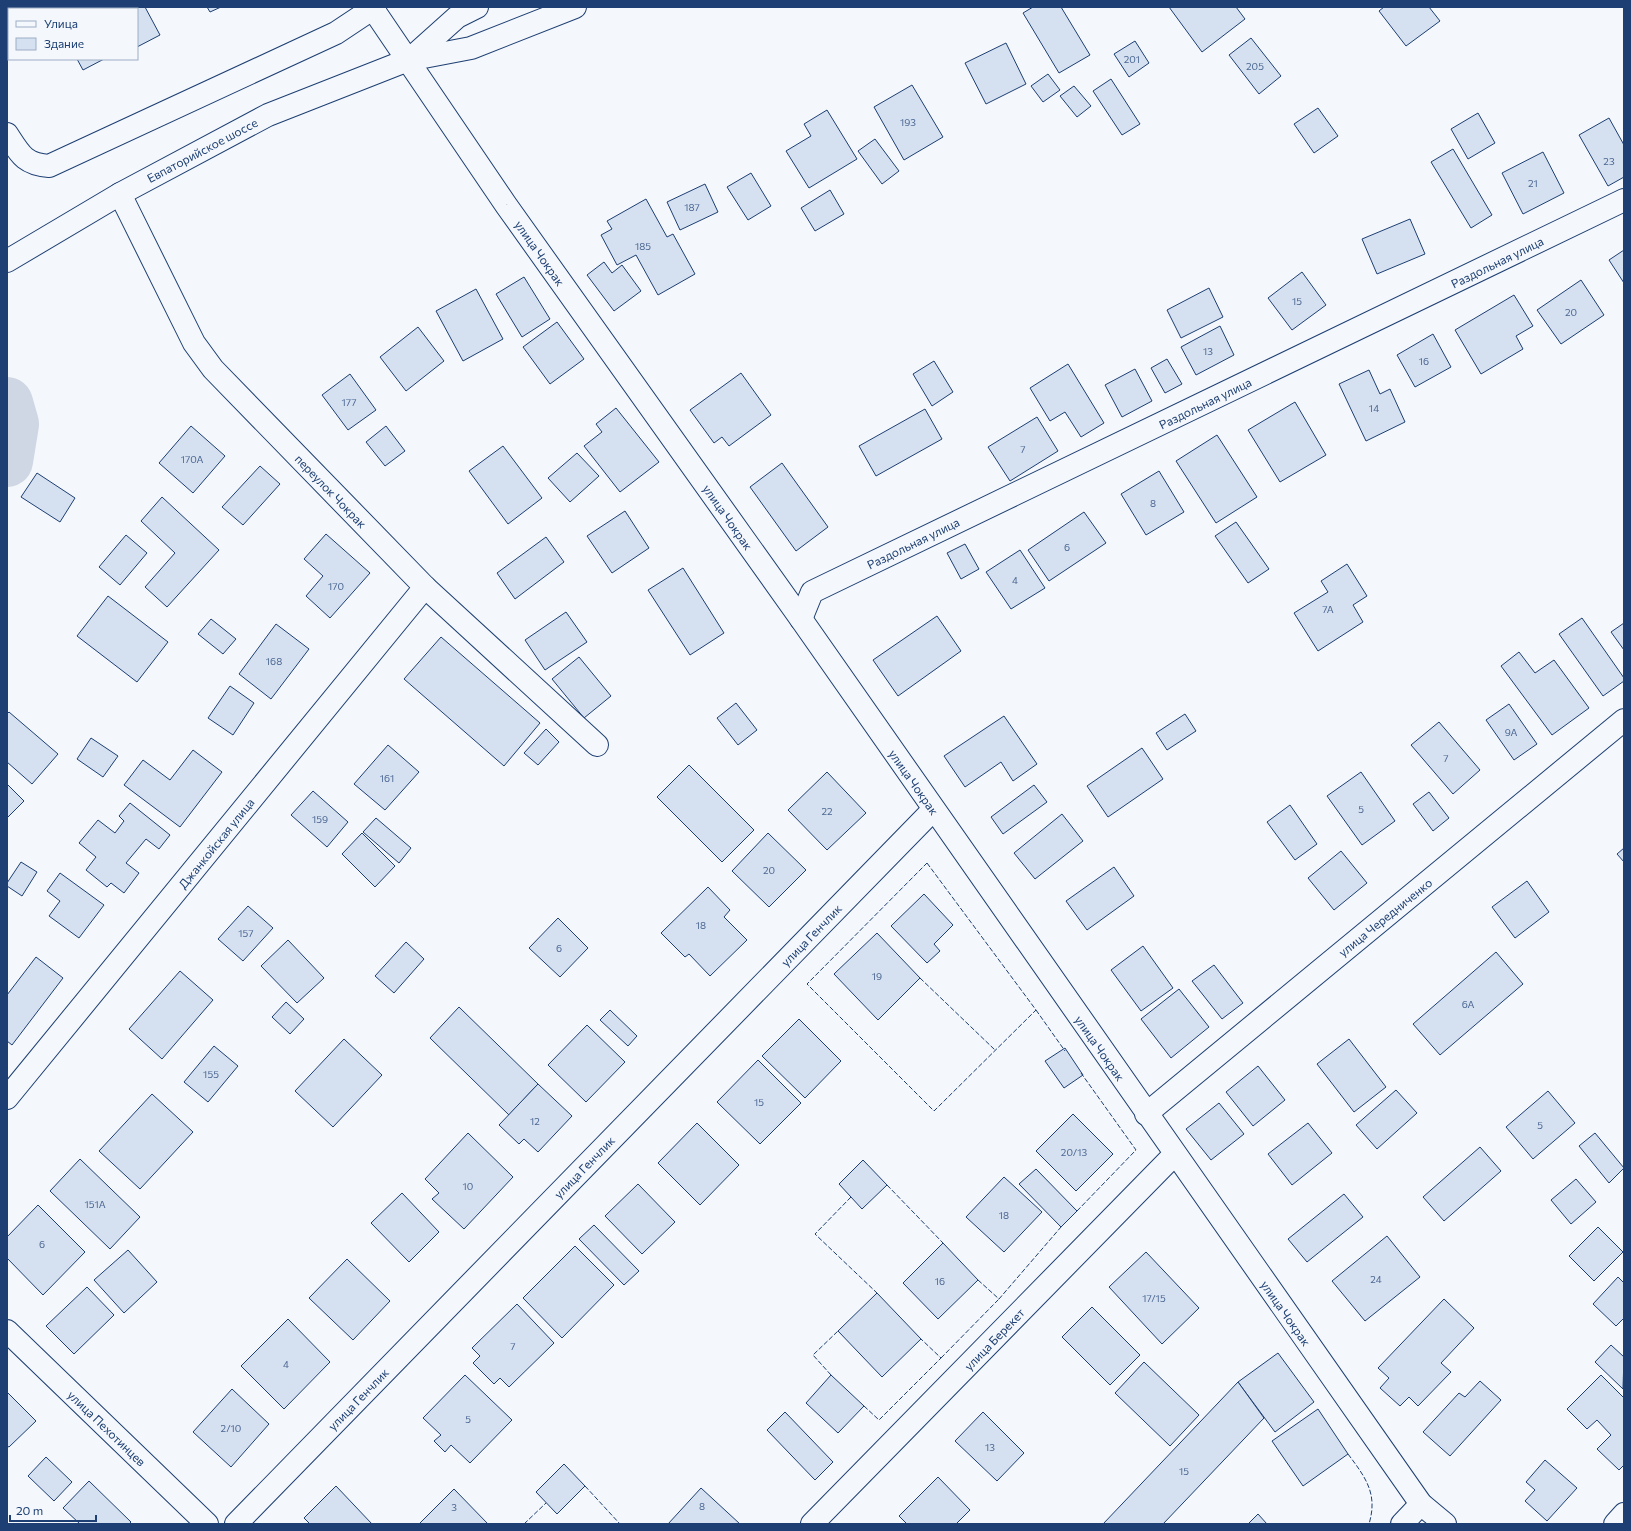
<svg xmlns="http://www.w3.org/2000/svg" width="1631" height="1531" font-family="Commissioner,sans-serif">
	<style>
		.lines { fill: none; stroke-linecap: round; stroke-linejoin: round }
		.river { stroke: #cfd7e4; stroke-width: 52 }
		.building { fill: #d5e0f0; stroke: #1d3f73 }
		.street-casing { stroke: #1d3f73; stroke-width: 24 }
		.primary-casing { stroke: #1d3f73; stroke-width: 24 }
		.street { stroke: #f4f7fb; stroke-width: 22 }
		.primary { stroke: #f4f7fb; stroke-width: 22 }
		.fence { stroke: #1d3f73; stroke-width: 1; stroke-dasharray: 5 2; stroke-linecap: butt }
		.labels { text-anchor: middle; dominant-baseline: central; stroke-width: 3; stroke-linejoin: round; paint-order: stroke }
		.number-label { font-size: 10px; fill: #4b6792 }
		.street-label { font-size: 12px; fill: #1d3f73; stroke: #f4f7fb }
	</style>
	<rect width="100%" height="100%" fill="#f4f7fb"/>
	<g class="lines">
		<polyline class="river" points="7,403 13,424 7,461"/>
	</g>
	<g class="building">
		<polygon points="12,7 49,7 45,9 13,9"/>
		<polygon points="116,7 145,7 160,35 137,47 137,9 117,9"/>
		<polygon points="207,7 221,7 210,12"/>
		<polygon points="1033,7 1061,7 1090,55 1059,73 1023,13"/>
		<polygon points="1169,7 1236,7 1245,19 1202,52"/>
		<polygon points="1384,7 1429,7 1440,21 1406,46 1379,11"/>
		<polygon points="1251,38 1281,76 1259,94 1229,55"/>
		<polygon points="1135,41 1149,63 1129,77 1114,54"/>
		<polygon points="1006,43 1026,84 986,104 965,63"/>
		<polygon points="77,59 104,59 83,70"/>
		<polygon points="1048,74 1060,90 1043,102 1031,86"/>
		<polygon points="1111,79 1140,124 1122,135 1093,91"/>
		<polygon points="912,85 943,137 904,160 874,107"/>
		<polygon points="1074,86 1091,106 1077,117 1060,96"/>
		<polygon points="1318,108 1338,136 1314,153 1294,124"/>
		<polygon points="827,110 857,159 809,188 786,151 811,136 804,124"/>
		<polygon points="1478,113 1495,143 1468,159 1451,129"/>
		<polygon points="1609,118 1624,145 1624,177 1608,186 1579,135"/>
		<polygon points="875,139 899,171 882,184 858,151"/>
		<polygon points="1453,149 1492,215 1471,228 1431,162"/>
		<polygon points="1543,152 1564,193 1523,214 1502,173"/>
		<polygon points="751,173 771,206 748,220 727,187"/>
		<polygon points="705,184 718,212 680,230 667,202"/>
		<polygon points="830,190 844,214 815,231 801,208"/>
		<polygon points="646,199 667,237 673,234 695,274 658,295 636,255 617,265 601,235 612,229 607,221"/>
		<polygon points="1410,219 1425,254 1377,274 1362,239"/>
		<polygon points="1624,250 1624,283 1609,260"/>
		<polygon points="604,262 612,273 622,265 641,291 614,311 587,275"/>
		<polygon points="1302,272 1326,305 1292,330 1268,298"/>
		<polygon points="524,277 550,319 522,337 496,294"/>
		<polygon points="1581,280 1604,315 1561,344 1537,310"/>
		<polygon points="1209,288 1223,317 1181,338 1167,310"/>
		<polygon points="476,289 503,339 463,361 436,311"/>
		<polygon points="1514,295 1533,326 1516,336 1523,349 1481,374 1455,330"/>
		<polygon points="557,322 584,359 550,384 523,347"/>
		<polygon points="1220,326 1234,355 1196,375 1181,347"/>
		<polygon points="418,327 444,361 406,391 380,357"/>
		<polygon points="1433,334 1451,367 1415,387 1397,355"/>
		<polygon points="1167,359 1182,384 1165,393 1151,368"/>
		<polygon points="934,361 953,392 932,406 913,374"/>
		<polygon points="1068,364 1104,423 1081,437 1065,412 1050,421 1030,388"/>
		<polygon points="1135,369 1152,401 1122,417 1105,385"/>
		<polygon points="1369,370 1380,394 1390,389 1405,422 1366,441 1339,384"/>
		<polygon points="741,373 771,415 729,446 722,437 714,443 690,410"/>
		<polygon points="350,374 376,410 348,430 322,395"/>
		<polygon points="1295,402 1326,455 1280,482 1248,430"/>
		<polygon points="616,408 659,462 620,492 584,446 602,432 596,424"/>
		<polygon points="925,409 942,439 876,476 859,446"/>
		<polygon points="1037,417 1058,451 1010,481 988,447"/>
		<polygon points="191,426 225,456 193,493 159,463"/>
		<polygon points="386,426 405,451 385,466 366,442"/>
		<polygon points="1217,435 1257,497 1216,523 1176,461"/>
		<polygon points="503,446 542,498 508,524 469,471"/>
		<polygon points="577,453 599,476 570,502 548,478"/>
		<polygon points="782,463 828,527 796,551 750,487"/>
		<polygon points="260,466 280,484 243,525 222,507"/>
		<polygon points="1159,471 1184,512 1146,535 1121,494"/>
		<polygon points="37,473 75,498 60,522 21,497"/>
		<polygon points="162,497 219,550 167,607 145,587 175,553 141,521"/>
		<polygon points="625,511 649,548 612,573 587,536"/>
		<polygon points="1084,512 1106,543 1049,581 1028,550"/>
		<polygon points="1236,522 1269,569 1248,583 1215,536"/>
		<polygon points="326,534 370,573 330,618 306,596 323,576 304,559"/>
		<polygon points="126,535 147,553 120,585 99,567"/>
		<polygon points="546,537 564,562 515,599 497,573"/>
		<polygon points="965,544 979,569 961,579 947,553"/>
		<polygon points="1020,550 1045,588 1011,609 986,572"/>
		<polygon points="1347,564 1367,596 1353,605 1363,622 1318,651 1294,613 1328,592 1321,581"/>
		<polygon points="683,568 724,633 690,655 648,590"/>
		<polygon points="108,596 168,642 137,682 77,636"/>
		<polygon points="566,612 587,642 545,670 525,640"/>
		<polygon points="937,616 961,651 898,696 873,660"/>
		<polygon points="1582,618 1624,678 1624,681 1603,696 1559,634"/>
		<polygon points="211,619 236,639 223,654 198,634"/>
		<polygon points="1624,623 1624,650 1611,632"/>
		<polygon points="276,624 309,649 271,699 239,674"/>
		<polygon points="441,637 540,723 504,766 404,679"/>
		<polygon points="1519,652 1535,673 1554,660 1589,708 1552,735 1501,666"/>
		<polygon points="579,657 611,696 584,718 552,679"/>
		<polygon points="230,686 254,703 233,735 208,718"/>
		<polygon points="736,703 757,730 738,745 717,718"/>
		<polygon points="1509,704 1537,744 1514,760 1486,720"/>
		<polygon points="9,712 58,754 32,784 7,762 7,714"/>
		<polygon points="1185,714 1196,731 1167,750 1156,733"/>
		<polygon points="1004,716 1037,764 1013,781 1001,762 965,787 944,756"/>
		<polygon points="1439,722 1480,770 1453,794 1411,745"/>
		<polygon points="546,729 559,742 538,765 524,753"/>
		<polygon points="91,738 118,756 103,777 77,759"/>
		<polygon points="388,745 419,772 385,810 354,784"/>
		<polygon points="1142,748 1163,779 1108,817 1087,786"/>
		<polygon points="193,750 222,772 180,827 124,785 143,760 170,780"/>
		<polygon points="689,765 754,830 722,862 657,797"/>
		<polygon points="827,772 866,813 827,850 788,810"/>
		<polygon points="1361,772 1395,821 1362,845 1327,796"/>
		<polygon points="7,784 24,801 7,818"/>
		<polygon points="1034,785 1047,802 1003,834 991,817"/>
		<polygon points="313,791 348,822 327,847 291,815"/>
		<polygon points="1429,792 1449,818 1433,831 1413,804"/>
		<polygon points="130,803 170,835 159,849 146,839 126,863 139,873 124,893 111,883 107,887 86,870 96,857 79,843 98,820 115,833 124,821 119,816"/>
		<polygon points="1290,805 1317,844 1295,860 1267,822"/>
		<polygon points="1062,814 1083,841 1035,879 1014,853"/>
		<polygon points="376,818 411,848 399,863 363,832"/>
		<polygon points="362,833 395,866 375,887 342,854"/>
		<polygon points="768,833 806,870 769,907 732,871"/>
		<polygon points="1624,848 1624,862 1617,854"/>
		<polygon points="1341,851 1367,883 1334,910 1308,878"/>
		<polygon points="21,862 37,872 22,896 7,886 7,883"/>
		<polygon points="1114,867 1134,896 1087,930 1066,901"/>
		<polygon points="60,873 104,905 79,938 49,916 60,901 47,891"/>
		<polygon points="1527,881 1549,912 1515,938 1492,907"/>
		<polygon points="708,887 730,910 724,917 747,940 710,976 689,954 685,957 661,933"/>
		<polygon points="924,894 953,925 934,944 940,951 927,963 891,926"/>
		<polygon points="248,906 273,928 243,961 218,939"/>
		<polygon points="558,918 588,948 560,977 529,948"/>
		<polygon points="877,933 920,978 878,1020 834,974"/>
		<polygon points="288,940 324,978 297,1003 261,966"/>
		<polygon points="406,942 424,959 394,993 375,976"/>
		<polygon points="1143,946 1173,988 1141,1011 1111,970"/>
		<polygon points="1496,952 1523,984 1440,1055 1413,1024"/>
		<polygon points="36,957 63,978 12,1045 7,1041 7,995"/>
		<polygon points="1214,965 1243,1003 1222,1019 1192,981"/>
		<polygon points="180,971 213,1000 162,1059 129,1029"/>
		<polygon points="1179,989 1209,1027 1171,1058 1141,1019"/>
		<polygon points="286,1002 304,1019 290,1034 272,1017"/>
		<polygon points="459,1007 538,1084 509,1115 430,1038"/>
		<polygon points="610,1010 637,1036 628,1046 600,1020"/>
		<polygon points="799,1019 841,1061 805,1098 762,1056"/>
		<polygon points="587,1025 625,1062 586,1102 548,1065"/>
		<polygon points="344,1039 382,1075 333,1127 295,1091"/>
		<polygon points="1349,1039 1386,1087 1354,1112 1317,1064"/>
		<polygon points="214,1046 238,1066 208,1102 184,1082"/>
		<polygon points="1065,1048 1083,1075 1064,1088 1045,1061"/>
		<polygon points="758,1060 801,1103 760,1144 717,1102"/>
		<polygon points="1258,1066 1285,1100 1253,1126 1226,1092"/>
		<polygon points="538,1084 572,1116 538,1152 524,1139 519,1144 499,1125"/>
		<polygon points="1396,1090 1417,1113 1377,1149 1356,1125"/>
		<polygon points="1548,1091 1575,1123 1533,1159 1506,1127"/>
		<polygon points="152,1094 193,1132 140,1189 99,1151"/>
		<polygon points="1219,1103 1244,1134 1211,1160 1186,1129"/>
		<polygon points="1073,1114 1113,1154 1076,1191 1036,1151"/>
		<polygon points="697,1123 739,1165 700,1205 658,1163"/>
		<polygon points="1308,1123 1332,1153 1292,1185 1268,1154"/>
		<polygon points="468,1133 513,1177 464,1229 432,1199 439,1193 425,1179"/>
		<polygon points="1595,1133 1624,1168 1609,1183 1579,1146"/>
		<polygon points="1480,1147 1501,1171 1444,1221 1423,1197"/>
		<polygon points="80,1159 140,1217 110,1249 50,1191"/>
		<polygon points="863,1160 887,1185 862,1209 839,1184"/>
		<polygon points="1036,1169 1077,1211 1061,1227 1019,1184"/>
		<polygon points="1004,1177 1042,1212 1004,1252 966,1217"/>
		<polygon points="1576,1179 1596,1202 1571,1224 1551,1200"/>
		<polygon points="638,1184 675,1222 642,1254 605,1216"/>
		<polygon points="402,1193 439,1232 409,1262 371,1223"/>
		<polygon points="1344,1194 1363,1217 1307,1262 1288,1239"/>
		<polygon points="38,1205 85,1252 43,1295 7,1258 7,1237"/>
		<polygon points="594,1225 639,1271 624,1285 579,1239"/>
		<polygon points="1598,1227 1623,1252 1594,1281 1569,1256"/>
		<polygon points="1387,1236 1420,1277 1365,1321 1332,1281"/>
		<polygon points="943,1243 978,1280 938,1319 903,1283"/>
		<polygon points="575,1246 614,1285 562,1338 523,1298"/>
		<polygon points="128,1250 157,1282 124,1313 94,1280"/>
		<polygon points="1146,1252 1199,1308 1162,1344 1109,1287"/>
		<polygon points="347,1259 390,1301 353,1340 309,1298"/>
		<polygon points="1618,1277 1624,1283 1624,1318 1616,1326 1593,1304"/>
		<polygon points="87,1287 114,1315 74,1354 46,1326"/>
		<polygon points="877,1293 921,1339 882,1377 838,1331"/>
		<polygon points="1444,1299 1474,1328 1441,1363 1451,1372 1418,1406 1409,1397 1400,1406 1380,1388 1389,1378 1378,1368"/>
		<polygon points="517,1304 554,1343 509,1387 500,1378 494,1384 473,1363 480,1356 472,1348"/>
		<polygon points="1092,1307 1140,1355 1110,1385 1062,1337"/>
		<polygon points="288,1319 330,1362 284,1409 241,1366"/>
		<polygon points="1611,1345 1624,1357 1623,1389 1595,1362"/>
		<polygon points="1278,1353 1314,1402 1275,1432 1238,1382"/>
		<polygon points="1144,1362 1199,1415 1170,1446 1115,1393"/>
		<polygon points="465,1375 512,1420 470,1463 451,1445 445,1452 434,1441 441,1435 423,1418"/>
		<polygon points="831,1375 864,1406 838,1433 806,1403"/>
		<polygon points="1601,1375 1624,1398 1624,1465 1619,1470 1597,1449 1611,1435 1597,1420 1587,1429 1567,1409"/>
		<polygon points="1480,1381 1501,1400 1450,1456 1423,1432 1459,1393 1465,1397"/>
		<polygon points="1238,1382 1264,1418 1163,1524 1103,1524"/>
		<polygon points="232,1389 269,1424 231,1467 193,1432"/>
		<polygon points="7,1392 36,1421 9,1447 7,1446"/>
		<polygon points="1318,1409 1348,1454 1303,1486 1272,1441"/>
		<polygon points="785,1412 833,1462 815,1480 767,1430"/>
		<polygon points="983,1412 1024,1453 997,1481 955,1441"/>
		<polygon points="46,1457 72,1482 54,1501 28,1476"/>
		<polygon points="1545,1460 1577,1488 1547,1521 1525,1501 1535,1490 1526,1482"/>
		<polygon points="564,1464 585,1486 557,1514 536,1492"/>
		<polygon points="938,1477 970,1510 956,1524 907,1524 899,1516"/>
		<polygon points="89,1481 131,1522 129,1524 80,1524 63,1508"/>
		<polygon points="336,1486 372,1524 310,1524 304,1518"/>
		<polygon points="701,1488 740,1524 668,1524"/>
		<polygon points="454,1489 488,1524 419,1524"/>
		<polygon points="1258,1514 1267,1524 1248,1524"/>
	</g>
	<g class="lines">
		<g class="street-casing">
			<g id="street">
				<polyline points="373,9 506,205 801,619 1421,1504 1445,1524"/>
				<path d="M7 134C20 154 24 164 49 166L336 33 375 7"/>
				<polyline points="120,194 194,343 213,369 425,587 597,745"/>
				<polyline points="801,619 812,592 1624,200"/>
				<polyline points="7,1098 425,587"/>
				<polyline points="1146,1114 1624,720"/>
				<polyline points="7,1331 207,1524"/>
				<polyline points="236,1524 933,810"/>
				<polyline points="812,1524 1175,1154"/>
				<polyline points="1402,1524 1421,1504"/>
				<polyline points="1615,1524 1624,1514"/>
			</g>
		</g>
		<g class="primary-casing">
			<g id="primary">
				<polyline points="409,60 457,17 477,7"/>
				<polyline points="7,261 120,194 268,115 408,60 471,48 575,7"/>
			</g>
		</g>
		<use href="#street" class="street"/>
		<use href="#primary" class="primary"/>
		<g class="fence">
			<polygon points="927,863 1036,1010 934,1111 807,984"/>
			<polyline points="920,978 995,1050"/>
			<polyline points="1036,1010 1065,1051"/>
			<polyline points="887,1185 943,1243"/>
			<polyline points="851,1197 815,1234 877,1293"/>
			<polyline points="1077,1211 1136,1150 1081,1073"/>
			<polyline points="978,1280 999,1299 1061,1227"/>
			<polyline points="941,1358 999,1299"/>
			<polyline points="831,1375 813,1355 838,1331"/>
			<polyline points="864,1406 879,1420 941,1358 921,1339"/>
			<path d="M1348 1454C1366 1478 1378 1494 1369 1524"/>
			<polyline points="585,1486 620,1524"/>
			<polyline points="524,1524 546,1503"/>
		</g>
	</g>
	<g class="labels">
		<g class="number-label">
			<text x="1132" y="59">201</text>
			<text x="1255" y="66">205</text>
			<text x="908" y="122">193</text>
			<text x="1609" y="161">23</text>
			<text x="1533" y="183">21</text>
			<text x="692" y="207">187</text>
			<text x="643" y="246">185</text>
			<text x="1297" y="301">15</text>
			<text x="1571" y="312">20</text>
			<text x="1208" y="351">13</text>
			<text x="1424" y="361">16</text>
			<text x="349" y="402">177</text>
			<text x="1374" y="408">14</text>
			<text x="1023" y="449">7</text>
			<text x="192" y="459">170А</text>
			<text x="1153" y="503">8</text>
			<text x="1067" y="547">6</text>
			<text x="1015" y="580">4</text>
			<text x="336" y="586">170</text>
			<text x="1328" y="609">7А</text>
			<text x="274" y="661">168</text>
			<text x="1511" y="732">9А</text>
			<text x="1446" y="758">7</text>
			<text x="387" y="778">161</text>
			<text x="1361" y="809">5</text>
			<text x="827" y="811">22</text>
			<text x="320" y="819">159</text>
			<text x="769" y="870">20</text>
			<text x="701" y="925">18</text>
			<text x="246" y="933">157</text>
			<text x="559" y="948">6</text>
			<text x="877" y="976">19</text>
			<text x="1468" y="1004">6А</text>
			<text x="211" y="1074">155</text>
			<text x="759" y="1102">15</text>
			<text x="535" y="1121">12</text>
			<text x="1540" y="1125">5</text>
			<text x="1074" y="1152">20/13</text>
			<text x="468" y="1186">10</text>
			<text x="95" y="1204">151А</text>
			<text x="1004" y="1215">18</text>
			<text x="42" y="1244">6</text>
			<text x="1376" y="1279">24</text>
			<text x="940" y="1281">16</text>
			<text x="1154" y="1298">17/15</text>
			<text x="513" y="1346">7</text>
			<text x="286" y="1364">4</text>
			<text x="468" y="1419">5</text>
			<text x="231" y="1428">2/10</text>
			<text x="990" y="1447">13</text>
			<text x="1184" y="1471">15</text>
			<text x="702" y="1506">8</text>
			<text x="454" y="1507">3</text>
		</g>
		<g class="street-label">
			<text transform="translate(202 150) rotate(-28)">Евпаторийское шоссе</text>
			<text transform="translate(540 253) rotate(55)">улица Чокрак</text>
			<text transform="translate(1497 262) rotate(-26)">Раздольная улица</text>
			<text transform="translate(1205 403) rotate(-26)">Раздольная улица</text>
			<text transform="translate(331 491) rotate(46)">переулок Чокрак</text>
			<text transform="translate(728 517) rotate(55)">улица Чокрак</text>
			<text transform="translate(913 543) rotate(-26)">Раздольная улица</text>
			<text transform="translate(914 782) rotate(55)">улица Чокрак</text>
			<text transform="translate(216 843) rotate(-51)">Джанкойская улица</text>
			<text transform="translate(1385 917) rotate(-39)">улица Чередниченко</text>
			<text transform="translate(811 935) rotate(-46)">улица Генчлик</text>
			<text transform="translate(1100 1048) rotate(55)">улица Чокрак</text>
			<text transform="translate(584 1167) rotate(-46)">улица Генчлик</text>
			<text transform="translate(1286 1313) rotate(55)">улица Чокрак</text>
			<text transform="translate(994 1339) rotate(-46)">улица Берекет</text>
			<text transform="translate(358 1399) rotate(-46)">улица Генчлик</text>
			<text transform="translate(107 1428) rotate(44)">улица Пехотинцев</text>
		</g>
	</g>
	<rect width="1631" height="1531" fill="none" stroke="#1d3f73" stroke-width="16"/>
	<rect x="8" y="8" width="130" height="52" fill="#f4f7fb" stroke="#9eadc5"/>
	<rect x="16" y="21" width="20" height="6" fill="#f4f7fb" stroke="#9eadc5"/>
	<text x="44" y="28" font-size="12" fill="#1d3f73">Улица</text>
	<rect x="16" y="38" width="20" height="12" fill="#d5e0f0" stroke="#9eadc5"/>
	<text x="44" y="48" font-size="12" fill="#1d3f73">Здание</text>
	<path d="M10 1515v6h86v-6" fill="none" stroke="#1d3f73" stroke-width="2"/>
	<text x="16" y="1515" font-size="12" fill="#1d3f73" stroke="#f4f7fb" stroke-width="3" paint-order="stroke">20 m</text>
</svg>
